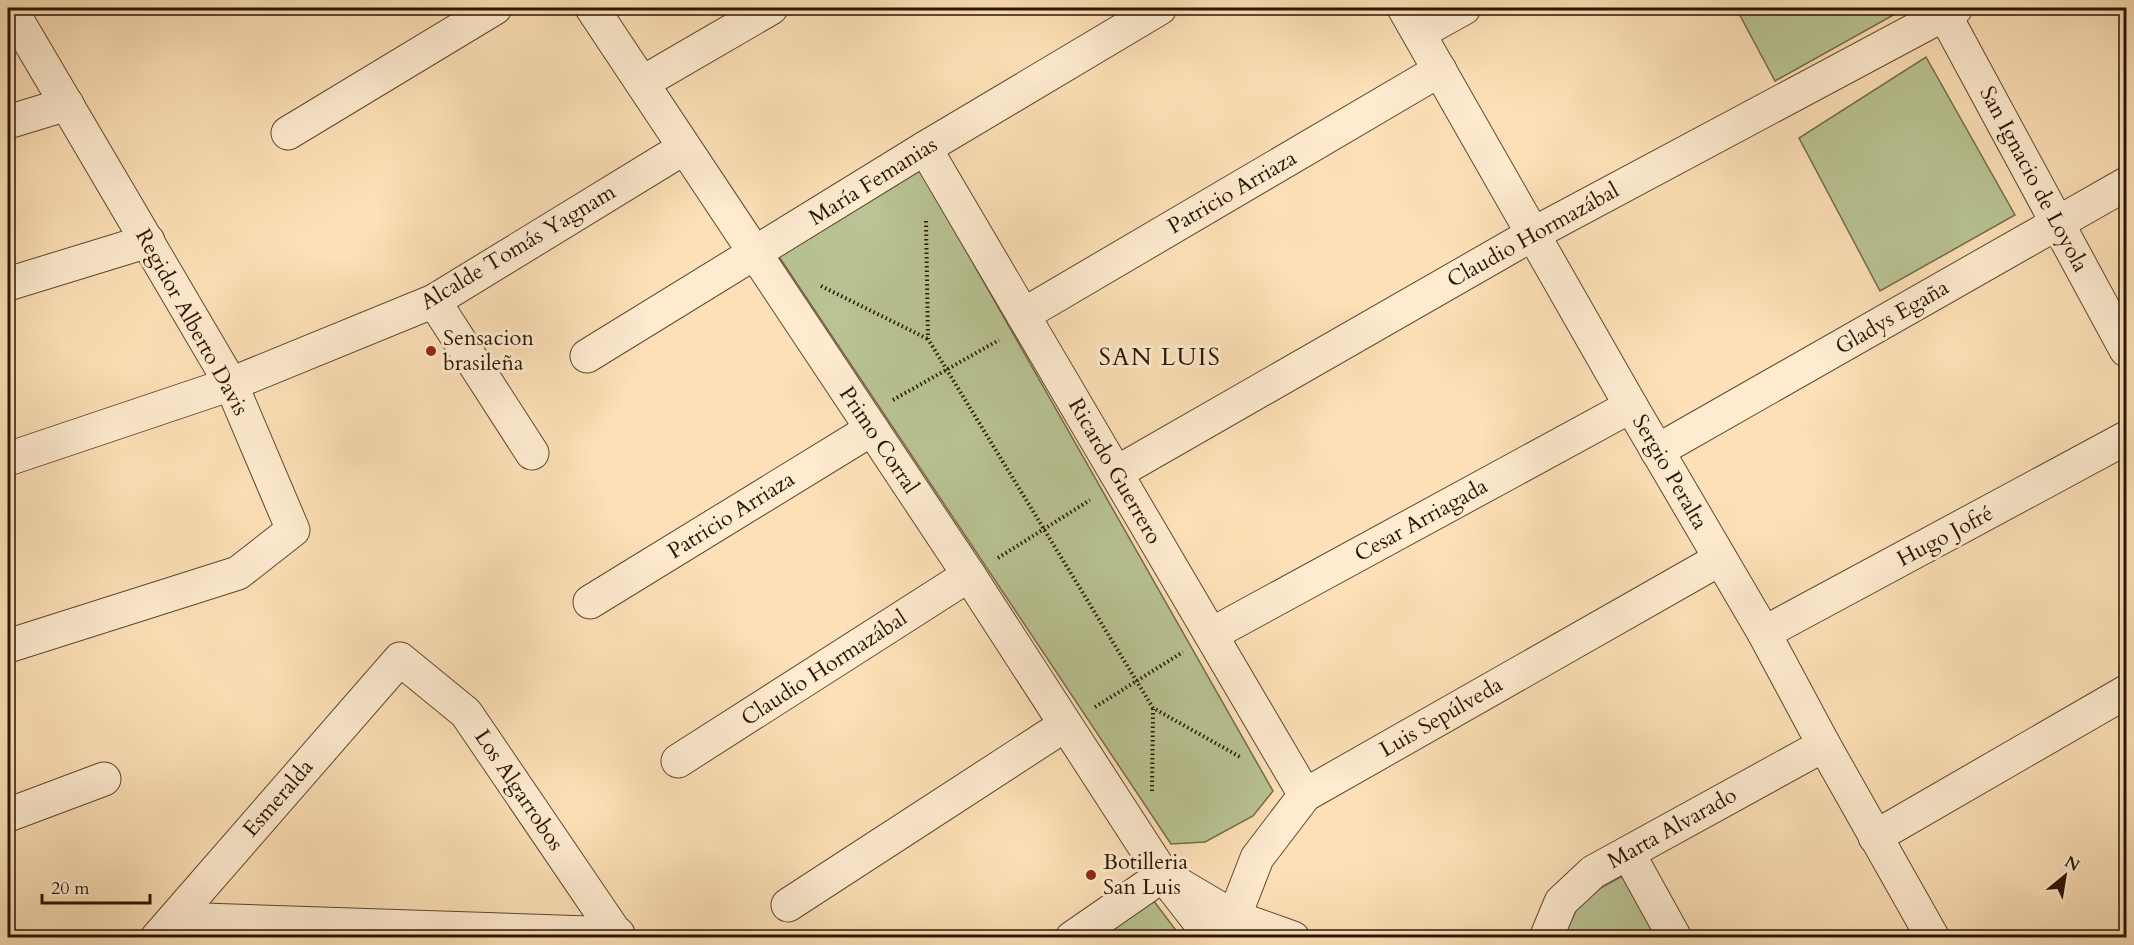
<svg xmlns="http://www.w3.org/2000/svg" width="2134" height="945" font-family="Cardo,serif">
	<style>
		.green { fill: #b9c393; stroke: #726c4a; stroke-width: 1.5 }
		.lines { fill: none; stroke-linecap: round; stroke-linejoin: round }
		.minor-casing { stroke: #5f482e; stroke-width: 35 }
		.path { stroke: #2a1601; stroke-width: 4; stroke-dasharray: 1.5 3; stroke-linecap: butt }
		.minor { stroke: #feebd0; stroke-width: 33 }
		.poi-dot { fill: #8f2418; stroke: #feebd0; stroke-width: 2 }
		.labels { text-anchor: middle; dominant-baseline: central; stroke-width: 6; stroke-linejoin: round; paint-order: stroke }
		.street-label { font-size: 22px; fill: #2a1601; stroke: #feebd0 }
		.poi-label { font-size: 22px; fill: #2a1601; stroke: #feebd0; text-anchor: start }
		.neighbourhood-label { font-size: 24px; letter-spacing: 1.5px; fill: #2a1601; stroke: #feebd0 }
	</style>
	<rect width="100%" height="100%" fill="#fde0b7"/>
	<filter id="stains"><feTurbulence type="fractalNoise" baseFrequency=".00333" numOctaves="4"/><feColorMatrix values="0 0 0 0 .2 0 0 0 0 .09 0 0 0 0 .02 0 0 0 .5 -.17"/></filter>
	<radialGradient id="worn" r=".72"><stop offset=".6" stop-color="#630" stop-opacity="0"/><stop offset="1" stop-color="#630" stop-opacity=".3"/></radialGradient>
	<g class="green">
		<polygon points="1736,8 1906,8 1775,81"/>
		<polygon points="1926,57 2015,215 1880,291 1799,138"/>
		<polygon points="919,168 1273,791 1253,816 1205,842 1171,844 776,252"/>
		<polygon points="1626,874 1661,938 1563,938 1582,898"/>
		<polygon points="1153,900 1181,937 1096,938"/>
	</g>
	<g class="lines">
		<g class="minor-casing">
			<g id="minor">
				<polyline points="592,8 969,575 1163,875 1212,938"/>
				<polyline points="1404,8 1631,406 1764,633 1824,745 1933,938"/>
				<polyline points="1941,8 2126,350"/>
				<polyline points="1419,33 1464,8"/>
				<polyline points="642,83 771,8"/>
				<polyline points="8,122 67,104"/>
				<polyline points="288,133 495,8"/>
				<polyline points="925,148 1305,795"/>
				<polyline points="8,284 148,241"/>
				<polyline points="434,301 532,453"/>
				<polyline points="1023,315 1440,70"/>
				<polyline points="587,356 925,148 1160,8"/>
				<polyline points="1657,451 2126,184"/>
				<polyline points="8,459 231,384 434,301 684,148"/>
				<polyline points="1116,473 1533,234 1956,8"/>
				<polyline points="590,602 872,429"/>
				<polyline points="1764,633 2126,438"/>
				<polyline points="1212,634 1631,406"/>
				<polyline points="8,646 238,573 293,530 231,384 10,8"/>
				<polyline points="678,761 969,575"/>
				<polyline points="8,815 104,779"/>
				<polyline points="1875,837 2126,692"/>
				<polyline points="1628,853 1675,938"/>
				<polyline points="788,905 1065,725"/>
				<polyline points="174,919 618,934"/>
				<polyline points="157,938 400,659 466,713 619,938"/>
				<polyline points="1072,938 1163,875 1234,917 1293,938"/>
				<polyline points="1226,938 1257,858 1305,795 1720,559"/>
				<polyline points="1546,938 1561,902 1593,872 1824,745"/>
			</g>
		</g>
		<g class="path">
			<polyline points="926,221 928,339 1153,708 1242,758"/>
			<polyline points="821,286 928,339"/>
			<polyline points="893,400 999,340"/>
			<polyline points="998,558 1090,500"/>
			<polyline points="1095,707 1183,652"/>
			<polyline points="1152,791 1153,709"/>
		</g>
		<use href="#minor" class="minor"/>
	</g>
	<g class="poi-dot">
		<circle cx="431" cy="351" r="6"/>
		<circle cx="1091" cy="875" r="6"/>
	</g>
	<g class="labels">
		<g class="street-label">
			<text transform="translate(2034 179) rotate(62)">San Ignacio de Loyola</text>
			<text transform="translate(873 181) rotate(-32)">María Femanias</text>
			<text transform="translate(1232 192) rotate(-30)">Patricio Arriaza</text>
			<text transform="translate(1533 235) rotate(-29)">Claudio Hormazábal</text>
			<text transform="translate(518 247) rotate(-31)">Alcalde Tomás Yagnam</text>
			<text transform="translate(1892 317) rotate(-30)">Gladys Egaña</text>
			<text transform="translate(192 322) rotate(61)">Regidor Alberto Davis</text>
			<text transform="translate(879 440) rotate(56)">Primo Corral</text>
			<text transform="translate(1115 471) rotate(60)">Ricardo Guerrero</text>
			<text transform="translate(1670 472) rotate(60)">Sergio Peralta</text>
			<text transform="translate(731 515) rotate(-32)">Patricio Arriaza</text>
			<text transform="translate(1421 520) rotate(-29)">Cesar Arriagada</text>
			<text transform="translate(1945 536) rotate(-28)">Hugo Jofré</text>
			<text transform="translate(824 668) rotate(-33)">Claudio Hormazábal</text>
			<text transform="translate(1441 717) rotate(-30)">Luis Sepúlveda</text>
			<text transform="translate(519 790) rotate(56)">Los Algarrobos</text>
			<text transform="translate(278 798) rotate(-49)">Esmeralda</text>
			<text transform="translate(1672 828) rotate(-29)">Marta Alvarado</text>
		</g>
		<g class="poi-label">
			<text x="443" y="338">Sensacion<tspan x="443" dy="25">brasileña</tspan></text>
			<text x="1103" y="862">Botilleria<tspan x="1103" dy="25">San Luis</tspan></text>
		</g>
		<g class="neighbourhood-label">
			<text x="1160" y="357">SAN LUIS</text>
		</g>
	</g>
	<rect width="2134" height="945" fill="none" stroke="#fde0b7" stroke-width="30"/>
	<rect x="9" y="9" width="2116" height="927" fill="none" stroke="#2a1601" stroke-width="3"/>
	<rect x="15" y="15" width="2104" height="915" fill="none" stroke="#2a1601" stroke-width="1.5"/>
	<g transform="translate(2065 876) rotate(30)" stroke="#feebd0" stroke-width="4.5" paint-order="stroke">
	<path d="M0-4.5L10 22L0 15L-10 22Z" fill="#2a1601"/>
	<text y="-9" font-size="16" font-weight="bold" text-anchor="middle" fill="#2a1601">N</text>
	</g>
	<path d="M42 894v9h108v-9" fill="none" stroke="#2a1601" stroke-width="3"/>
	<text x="51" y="894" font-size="18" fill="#2a1601" stroke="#feebd0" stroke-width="4.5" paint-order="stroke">20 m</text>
	<rect width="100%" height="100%" filter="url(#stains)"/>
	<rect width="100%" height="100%" fill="url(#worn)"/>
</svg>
